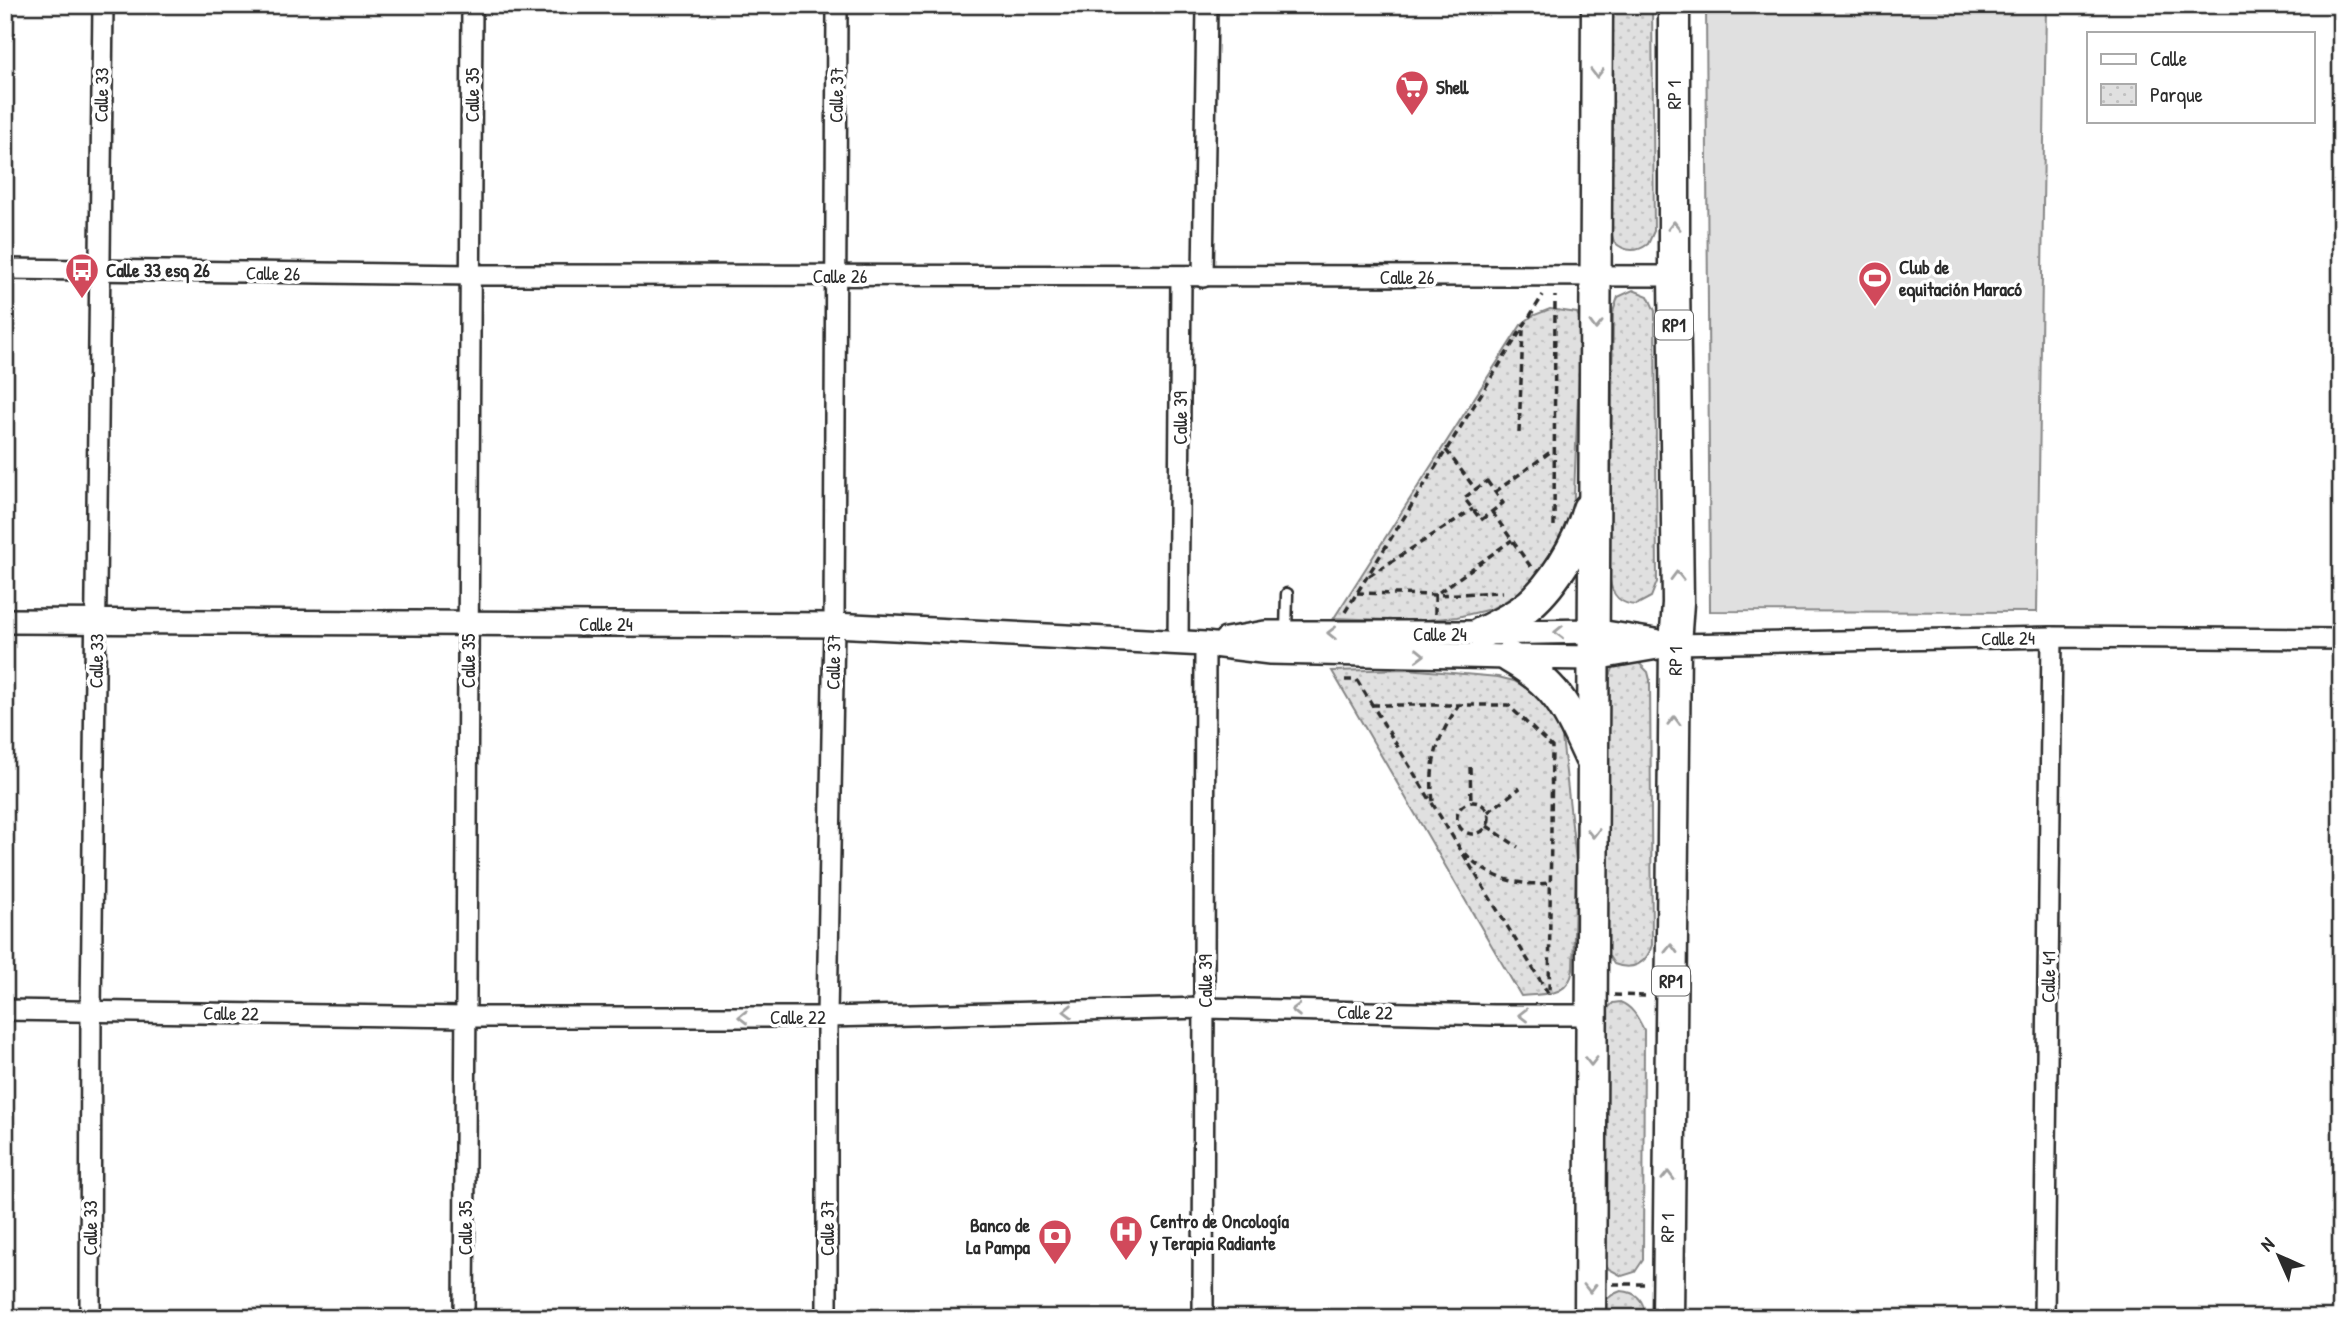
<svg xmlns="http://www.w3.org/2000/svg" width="2346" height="1323" font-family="'Patrick Hand',sans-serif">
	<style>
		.park { fill: url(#park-dots); stroke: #868686; stroke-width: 2 }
		.pitch { fill: #e0e0e0; stroke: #868686; stroke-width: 2 }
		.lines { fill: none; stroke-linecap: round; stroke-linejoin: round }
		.service-casing { stroke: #2b2b2b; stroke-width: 15 }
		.minor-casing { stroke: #2b2b2b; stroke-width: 24 }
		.tertiary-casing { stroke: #2b2b2b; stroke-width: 28 }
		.primary-casing { stroke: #2b2b2b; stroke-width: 35 }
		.path { stroke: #2b2b2b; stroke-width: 3.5; stroke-dasharray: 7 5; stroke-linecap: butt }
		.service { stroke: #fff; stroke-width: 10 }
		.minor { stroke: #fff; stroke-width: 19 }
		.tertiary { stroke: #fff; stroke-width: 23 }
		.primary { stroke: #fff; stroke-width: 30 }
		.oneway { stroke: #a0a0a0 }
		.labels { text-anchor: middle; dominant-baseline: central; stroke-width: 7; stroke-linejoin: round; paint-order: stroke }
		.shield { fill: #fff; stroke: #6b6b6b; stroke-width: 2 }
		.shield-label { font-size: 18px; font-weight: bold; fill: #2b2b2b }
		.poi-label { font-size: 19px; font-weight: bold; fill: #2b2b2b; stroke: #fff; text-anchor: start }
		.street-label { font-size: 19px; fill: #2b2b2b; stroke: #fff }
	</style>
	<defs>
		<pattern id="park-dots" width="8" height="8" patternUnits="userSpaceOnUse" patternTransform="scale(1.75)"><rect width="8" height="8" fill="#e0e0e0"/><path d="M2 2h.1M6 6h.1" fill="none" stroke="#c0c0c0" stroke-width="1.8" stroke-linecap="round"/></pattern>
	</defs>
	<rect width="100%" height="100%" fill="#fff"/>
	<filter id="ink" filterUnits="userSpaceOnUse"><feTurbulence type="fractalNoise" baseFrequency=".0143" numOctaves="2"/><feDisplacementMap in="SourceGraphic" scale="14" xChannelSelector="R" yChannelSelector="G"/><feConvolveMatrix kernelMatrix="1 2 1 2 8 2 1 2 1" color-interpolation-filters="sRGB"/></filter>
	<g filter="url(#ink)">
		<g class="park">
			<path d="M1608 5H1652L1654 231 1648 244C1636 253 1625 252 1614 242L1610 228Z"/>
			<path d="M1633 290 1648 296 1655 311 1657 582 1651 597 1636 605C1620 604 1612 596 1610 580L1613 312 1618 297Z"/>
			<polygon points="1550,309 1577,313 1581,322 1573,520 1552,560 1524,591 1491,609 1457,617 1415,621 1334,618 1521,325 1532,316"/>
			<path d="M1637 661 1648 672 1650 680 1652 945C1647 964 1632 971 1614 964L1605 950 1608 681 1614 666Z"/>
			<path d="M1407 669 1498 677 1514 681 1528 689 1551 711 1562 737 1576 861 1573 970C1568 998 1545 993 1521 996L1332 671Z"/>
			<path d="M1620 1002C1633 1007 1638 1018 1644 1030L1643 1260 1635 1272 1622 1276 1609 1269 1605 1263 1602 1014 1613 1003Z"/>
			<path d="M1621 1291C1638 1292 1644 1301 1646 1318H1601C1603 1303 1606 1296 1621 1291Z"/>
		</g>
		<polygon class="pitch" points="1706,5 2046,5 2037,612 1710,611"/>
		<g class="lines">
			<g class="service-casing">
				<polyline id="service" points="1286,632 1287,594"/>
			</g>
			<g class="minor-casing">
				<g id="minor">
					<polyline points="5,269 472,275 1674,276"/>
					<polyline points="1203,277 1207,5"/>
					<polyline points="1178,643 1181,277"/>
					<polyline points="1675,644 2052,637 2341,639"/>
					<polyline points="5,1010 466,1017 827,1017 1205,1008 1493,1015 1592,1015"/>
					<polyline points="90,1318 91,1011 103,5"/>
					<polyline points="464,1318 472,5"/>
					<polyline points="827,1318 827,1017 834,625 837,5"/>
					<polyline points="1203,1318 1205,644"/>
					<polyline points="2044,1318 2052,637"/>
				</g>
			</g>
			<g class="tertiary-casing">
				<g id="tertiary">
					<polyline points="5,621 834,625 1205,644 1270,652 1509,657 1594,658 1675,644"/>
					<polyline points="1226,640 1265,633 1481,633 1593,631 1655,641"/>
				</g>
			</g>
			<g class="primary-casing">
				<g id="primary">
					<path d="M1481 633C1495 626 1511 619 1524 609 1552 588 1579 543 1588 509"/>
					<path d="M1509 657C1558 685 1567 708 1590 758"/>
					<polyline points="1590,1318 1597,5"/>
					<polyline points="1668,1318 1675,644 1678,603 1674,276 1674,5"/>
				</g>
			</g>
			<g class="path">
				<polyline points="1519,433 1523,330"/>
				<polyline points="1446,450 1476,490"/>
				<polygon points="1487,481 1503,503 1481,520 1464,498"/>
				<polyline points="1495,492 1553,450"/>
				<polyline points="1492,512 1531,567"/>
				<polyline points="1554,526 1555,296"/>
				<polyline points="1369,576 1473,509"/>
				<polyline points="1357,593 1435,595 1503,592"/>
				<polyline points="1345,612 1543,295"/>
				<polyline points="1435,614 1435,595 1512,540"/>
				<polyline points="1345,680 1357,680 1548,993"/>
				<polyline points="1372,705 1508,705 1552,747 1549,995"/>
				<polyline points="1470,767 1471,803"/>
				<path d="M1433 801C1428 765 1438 735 1459 705"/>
				<circle cx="1473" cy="818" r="16"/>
				<polyline points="1488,812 1520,788"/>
				<polyline points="1487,826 1518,847"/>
				<path d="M1465 853C1486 877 1518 887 1549 883"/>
				<polyline points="1614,995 1649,996"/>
				<polyline points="1613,1284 1644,1284"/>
			</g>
			<use href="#service" class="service"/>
			<use href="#minor" class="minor"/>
			<use href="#tertiary" class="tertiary"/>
			<use href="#primary" class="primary"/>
		</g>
		<defs><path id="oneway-chevron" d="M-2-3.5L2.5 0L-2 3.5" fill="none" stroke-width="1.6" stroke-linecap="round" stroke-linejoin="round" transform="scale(1.75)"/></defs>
		<g class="oneway">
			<use href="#oneway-chevron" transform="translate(1597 73) rotate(90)"/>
			<use href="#oneway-chevron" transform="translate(1674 226) rotate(-90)"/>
			<use href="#oneway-chevron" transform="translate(1596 325) rotate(91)"/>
			<use href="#oneway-chevron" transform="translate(1677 576) rotate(-91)"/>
			<use href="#oneway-chevron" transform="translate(1559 632) rotate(179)"/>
			<use href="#oneway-chevron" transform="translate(1332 633) rotate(-179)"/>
			<use href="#oneway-chevron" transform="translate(1420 655) rotate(1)"/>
			<use href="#oneway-chevron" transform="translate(1674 721) rotate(-89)"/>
			<use href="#oneway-chevron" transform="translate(1593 833) rotate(90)"/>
			<use href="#oneway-chevron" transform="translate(1671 949) rotate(-89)"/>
			<use href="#oneway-chevron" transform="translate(1296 1010) rotate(-179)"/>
			<use href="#oneway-chevron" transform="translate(1068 1011) rotate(179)"/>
			<use href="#oneway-chevron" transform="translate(1523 1015) rotate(180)"/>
			<use href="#oneway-chevron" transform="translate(743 1017) rotate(180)"/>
			<use href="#oneway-chevron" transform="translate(1591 1061) rotate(90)"/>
			<use href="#oneway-chevron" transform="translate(1668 1176) rotate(-89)"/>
			<use href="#oneway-chevron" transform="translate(1590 1288) rotate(90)"/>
		</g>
	</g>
	<defs>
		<g id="supermarket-pin" transform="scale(1.75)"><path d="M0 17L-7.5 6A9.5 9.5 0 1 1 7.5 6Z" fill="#d1495b" stroke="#fff"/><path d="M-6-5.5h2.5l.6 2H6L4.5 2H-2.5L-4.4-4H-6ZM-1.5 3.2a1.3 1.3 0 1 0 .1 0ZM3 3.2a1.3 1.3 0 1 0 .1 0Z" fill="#fff"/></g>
		<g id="bus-pin" transform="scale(1.75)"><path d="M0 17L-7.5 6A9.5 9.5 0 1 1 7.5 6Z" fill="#d1495b" stroke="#fff"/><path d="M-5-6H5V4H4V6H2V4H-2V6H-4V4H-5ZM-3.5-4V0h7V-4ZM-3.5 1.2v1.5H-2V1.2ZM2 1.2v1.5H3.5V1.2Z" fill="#fff"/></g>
		<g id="stadium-pin" transform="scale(1.75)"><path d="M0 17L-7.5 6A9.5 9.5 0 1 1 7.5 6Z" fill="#d1495b" stroke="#fff"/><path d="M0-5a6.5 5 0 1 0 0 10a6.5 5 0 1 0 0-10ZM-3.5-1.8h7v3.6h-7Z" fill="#fff"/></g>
		<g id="hospital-pin" transform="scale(1.75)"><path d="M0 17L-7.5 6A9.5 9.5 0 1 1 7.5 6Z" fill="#d1495b" stroke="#fff"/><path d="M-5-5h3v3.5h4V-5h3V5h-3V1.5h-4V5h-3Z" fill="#fff"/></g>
		<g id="bank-pin" transform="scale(1.75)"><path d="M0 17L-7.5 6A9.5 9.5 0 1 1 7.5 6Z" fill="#d1495b" stroke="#fff"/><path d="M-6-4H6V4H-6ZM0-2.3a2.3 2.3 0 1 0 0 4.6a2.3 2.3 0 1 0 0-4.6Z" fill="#fff"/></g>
	</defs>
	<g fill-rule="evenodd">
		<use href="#supermarket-pin" x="1412" y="87"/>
		<use href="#bus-pin" x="82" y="270"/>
		<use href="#stadium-pin" x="1875" y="278"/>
		<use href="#hospital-pin" x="1126" y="1232"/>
		<use href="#bank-pin" x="1055" y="1236"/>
	</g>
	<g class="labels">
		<g class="shield">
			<rect x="1655" y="310.5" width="38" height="29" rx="5"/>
			<rect x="1652" y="966.5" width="38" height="29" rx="5"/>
		</g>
		<g class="shield-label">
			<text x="1674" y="325">RP1</text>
			<text x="1671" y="981">RP1</text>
		</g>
		<g class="poi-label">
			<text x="1436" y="87">Shell</text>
			<text x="1899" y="267">Club de<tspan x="1899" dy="22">equitación Maracó</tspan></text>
			<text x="106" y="270">Calle 33 esq 26</text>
			<text x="1150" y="1221">Centro de Oncología<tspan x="1150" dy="22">y Terapia Radiante</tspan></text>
			<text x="1030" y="1225" text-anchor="end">Banco de<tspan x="1030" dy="22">La Pampa</tspan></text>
		</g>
		<g class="street-label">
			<text transform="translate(101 95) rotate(-89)">Calle 33</text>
			<text transform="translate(472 95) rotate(-90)">Calle 35</text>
			<text transform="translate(836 95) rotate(-89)">Calle 37</text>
			<text transform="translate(1674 95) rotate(-90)">RP 1</text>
			<text transform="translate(273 273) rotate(1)">Calle 26</text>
			<text x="840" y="276">Calle 26</text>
			<text x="1407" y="277">Calle 26</text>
			<text transform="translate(1180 418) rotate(-90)">Calle 39</text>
			<text x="606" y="624">Calle 24</text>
			<text x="1440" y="634">Calle 24</text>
			<text transform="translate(2008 638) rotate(-1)">Calle 24</text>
			<text transform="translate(96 661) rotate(-89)">Calle 33</text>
			<text transform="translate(468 661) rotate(-90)">Calle 35</text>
			<text transform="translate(1675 661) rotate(-89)">RP 1</text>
			<text transform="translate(833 662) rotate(-89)">Calle 37</text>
			<text transform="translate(2048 977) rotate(-89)">Calle 41</text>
			<text transform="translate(1205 981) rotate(-90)">Calle 39</text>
			<text transform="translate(1365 1012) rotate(1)">Calle 22</text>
			<text transform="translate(231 1013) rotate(1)">Calle 22</text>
			<text x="798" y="1017">Calle 22</text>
			<text transform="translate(90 1228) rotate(-90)">Calle 33</text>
			<text transform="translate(465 1228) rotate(-90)">Calle 35</text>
			<text transform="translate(827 1228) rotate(-90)">Calle 37</text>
			<text transform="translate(1667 1228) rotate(-89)">RP 1</text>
		</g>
	</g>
	<rect width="2346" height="1323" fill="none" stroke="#fff" stroke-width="28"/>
	<rect x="14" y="14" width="2318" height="1295" fill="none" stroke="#2b2b2b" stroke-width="2.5" filter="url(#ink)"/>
	<rect x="2087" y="32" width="228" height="91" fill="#ffffff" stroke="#aaaaaa" stroke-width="2"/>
	<rect x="2101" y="54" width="35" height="10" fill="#ffffff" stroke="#aaaaaa" stroke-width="2"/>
	<text x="2150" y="66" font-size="21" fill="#2b2b2b">Calle</text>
	<rect x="2101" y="84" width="35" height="21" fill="url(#park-dots)" stroke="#aaaaaa" stroke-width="2"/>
	<text x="2150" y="102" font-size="21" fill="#2b2b2b">Parque</text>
	<g transform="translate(2279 1256) rotate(315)" stroke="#ffffff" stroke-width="5" paint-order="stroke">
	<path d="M0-5L12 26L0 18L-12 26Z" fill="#2b2b2b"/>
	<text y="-10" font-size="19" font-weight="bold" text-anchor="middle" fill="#2b2b2b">N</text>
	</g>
</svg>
